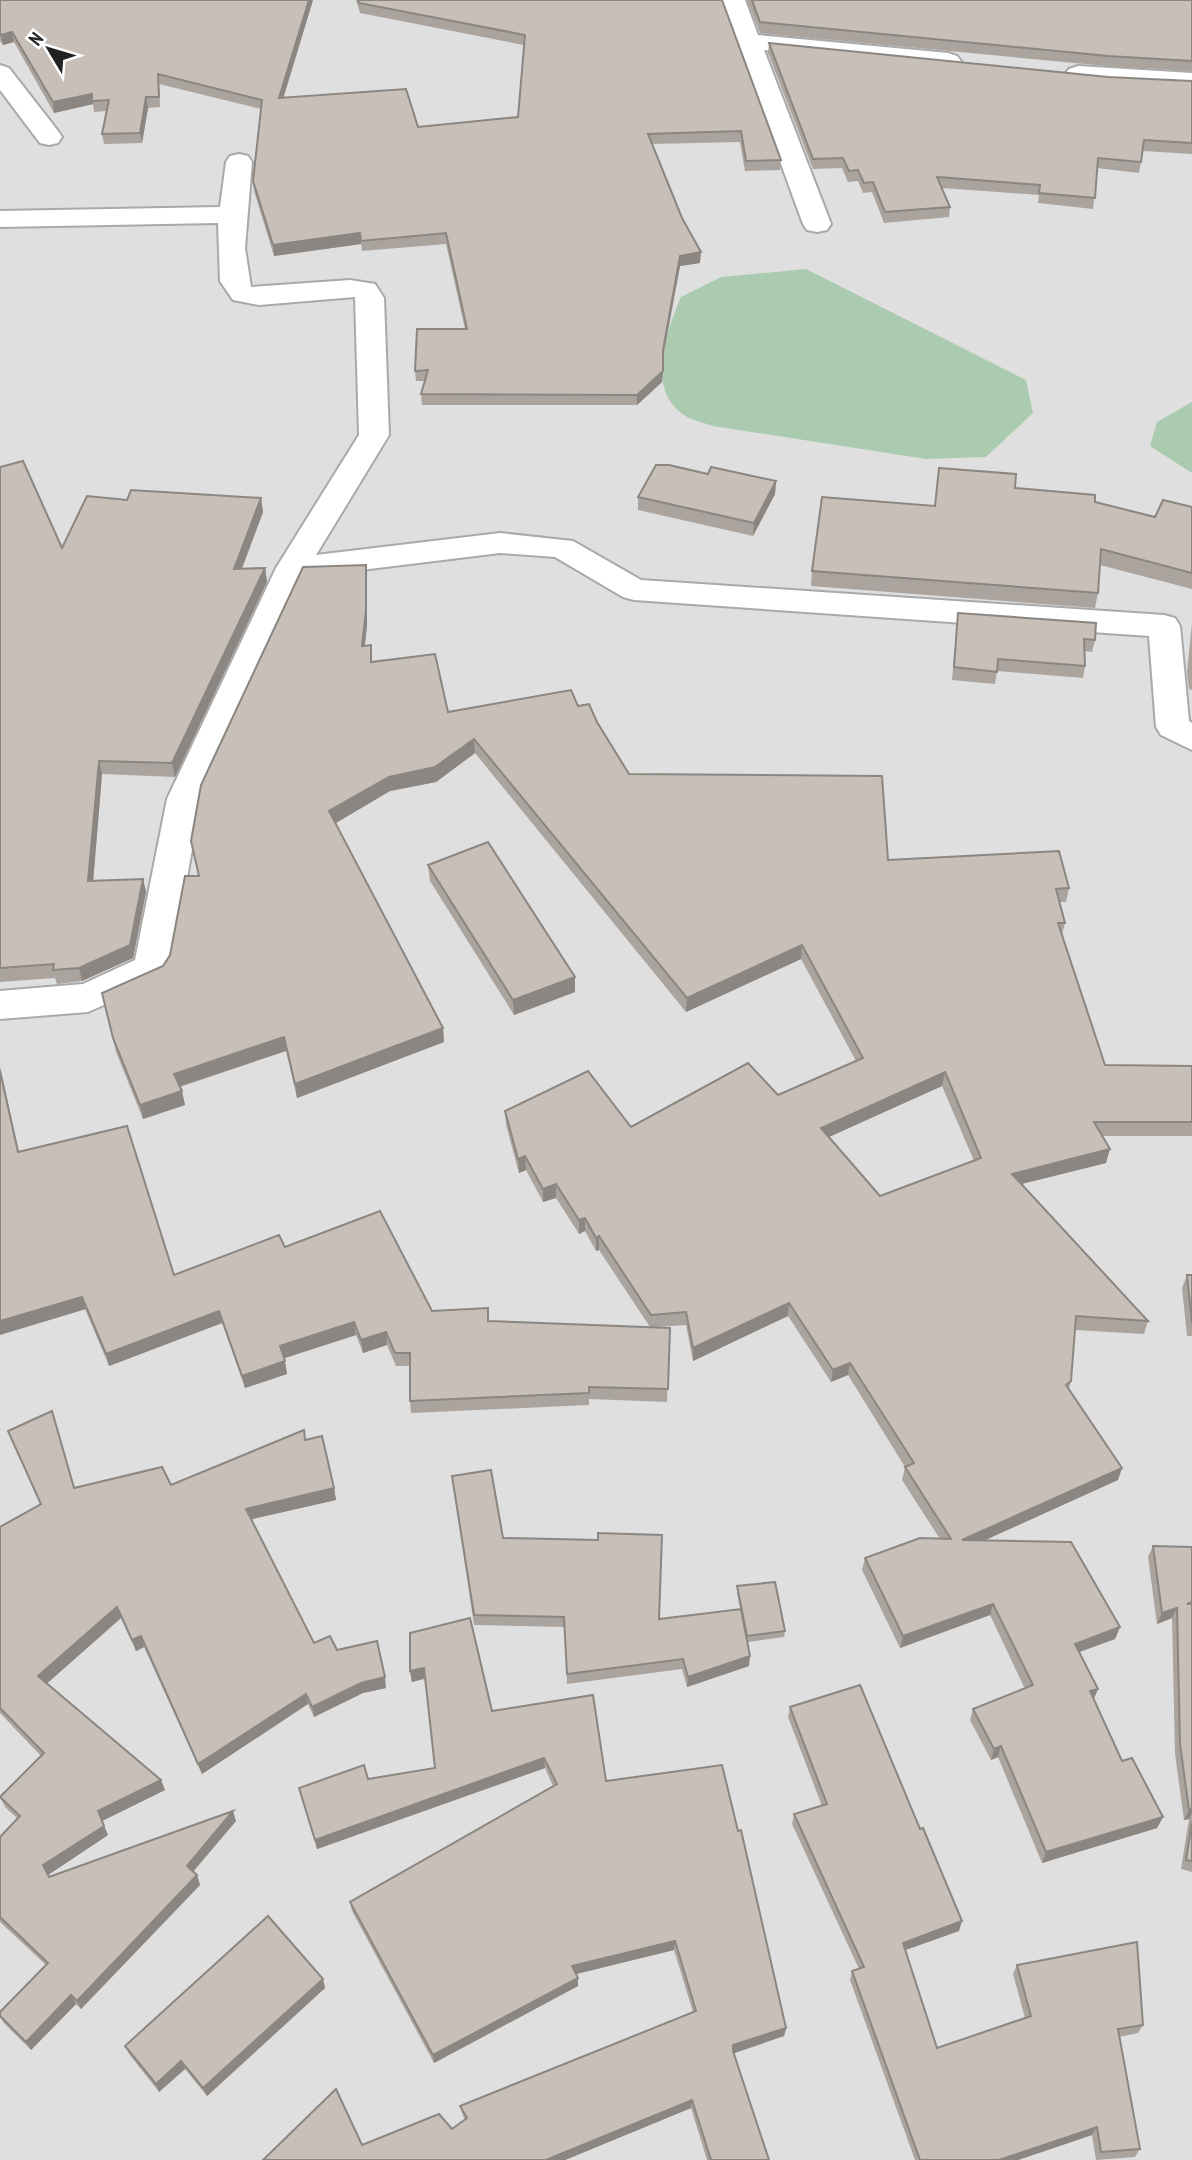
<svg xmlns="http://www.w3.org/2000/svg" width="1192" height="2160" font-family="'PT Sans Narrow',sans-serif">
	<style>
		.residential { fill: #e0dfdf }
		.cemetery { fill: #aacbaf }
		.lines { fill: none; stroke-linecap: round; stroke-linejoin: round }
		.street-casing { stroke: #a9a9a9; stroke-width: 4 }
		.street { fill: #fff; fill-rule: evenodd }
		.wall { fill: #aba49e; fill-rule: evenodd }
		.shaded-wall { fill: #8b8681 }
		.building { fill: #c7bfb8; stroke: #8b8681; stroke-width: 2; fill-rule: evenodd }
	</style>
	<rect width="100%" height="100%" fill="#f2efe9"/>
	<rect class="residential" x="0" y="0" width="1192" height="2160"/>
	<g class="cemetery">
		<path d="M806 269 1026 380 1033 413 986 457 926 459 713 426C705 423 695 421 687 417 644 391 666 333 681 297L721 277Z"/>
		<polygon points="1192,402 1192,473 1150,446 1157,422"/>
	</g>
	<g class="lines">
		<g class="street-casing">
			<g id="street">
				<polygon points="721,0 745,0 758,35 948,53 957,56 961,61 957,66 948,69 764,50 831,224 827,230 817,232 807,230 803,224"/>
				<polygon points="0,65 9,68 58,131 62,137 58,143 49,145 40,143 0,90"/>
				<polygon points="1078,66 1192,73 1192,89 1069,79 1065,74 1069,69"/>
				<polygon points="239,154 248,156 252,162 245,248 251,287 350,280 375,284 384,298 389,435 316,555 500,533 573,541 641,580 1164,615 1175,618 1180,626 1189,721 1192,723 1192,750 1161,735 1156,727 1149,636 634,600 623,597 555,557 500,553 304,577 201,799 171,968 165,978 88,1012 0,1019 0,991 83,984 135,960 167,799 276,568 359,435 355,297 259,305 233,300 220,281 218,223 0,227 0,211 220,207 226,162 230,156"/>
			</g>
		</g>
		<use href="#street" class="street"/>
	</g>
	<g class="wall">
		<polygon points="0,0 313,0 283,98 418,127 518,117 524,45 360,13 356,0 722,0 781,160 780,170 745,171 740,142 652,144 700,263 680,266 663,359 662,382 637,405 422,405 421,394 425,381 416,381 415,371 465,329 446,244 362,251 361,244 274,256 254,191 253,181 261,109 159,84 160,107 148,108 142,143 104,144 102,134 106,111 94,112 93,104 54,113 14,42 3,45 0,41"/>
		<polygon points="747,0 1192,0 1192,71 1106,66 760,33"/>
		<polygon points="769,43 1108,77 1192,81 1192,154 1143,151 1139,173 1097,168 1093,209 1038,203 1039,195 942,188 950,207 949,217 884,223 872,192 863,193 858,181 848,182 842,168 813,169 768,53"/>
		<polygon points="0,467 62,548 127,500 261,498 263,512 242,569 265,568 267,582 175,777 102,774 93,881 143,879 146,892 133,958 82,981 57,984 55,978 0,982"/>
		<polygon points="939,468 1015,488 1095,502 1155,517 1192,507 1192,589 1100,565 1098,593 1095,608 811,586 812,571 935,506"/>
		<polygon points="708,474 776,481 775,494 753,536 638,510 638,497"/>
		<path d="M367 580V625L365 645 372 662 448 712 578 706 597 722 629 774 888 860 1069 888 1066 902H1059L1065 923 1062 935 1105 1065 1192 1066V1136H1102L1106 1163 1022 1184 1148 1321 1144 1334 1075 1330 1071 1381 1069 1389 1118 1480 985 1540 1120 1627 1115 1639 1079 1652 1098 1689 1094 1699 1122 1761 1163 1817 1157 1828 1042 1863 998 1757 991 1760 970 1720 973 1709 1025 1689 990 1615 900 1648 862 1570 865 1558 940 1539 902 1480 905 1467 848 1375 831 1382 788 1316 693 1361 686 1325 657 1327 670 1328 667 1402 589 1399V1405L411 1413 410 1401V1366H396L387 1345 363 1353 356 1335 284 1358 287 1374 245 1388 222 1323 109 1366 19 1152 174 1275 285 1247 432 1311 489 1321 650 1327 599 1250 596 1251 585 1231 579 1234 556 1198 543 1202 526 1170 519 1173 506 1125 505 1111 631 1127 778 1095 856 1061 801 959 686 1012 475 753 436 782 390 791 335 823 443 1028 444 1042 297 1098 286 1051 180 1087 185 1105 143 1119 116 1052 102 993 163 966 170 955 199 876 191 841ZM942 1086 974 1161 880 1196 829 1137Z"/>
		<polygon points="958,613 1095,640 1092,652 1085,651 1085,666 1083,678 997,671 995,684 952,680"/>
		<polygon points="1192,623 1192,690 1189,689 1187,672"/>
		<polygon points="428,865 575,992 514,1015 430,881"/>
		<polygon points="1187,1275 1192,1275 1192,1336 1187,1336 1182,1288"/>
		<polygon points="52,1411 75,1488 171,1485 305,1440 334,1488 336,1500 251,1519 314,1643 337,1650 386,1688 363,1693 314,1717 308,1704 202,1774 144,1647 136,1651 121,1618 47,1683 165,1790 102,1821 108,1835 48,1875 49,1877 236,1821 193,1872 197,1875 200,1885 81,2009 76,2004 31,2050 4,2023 0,2017 0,2012 46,1965 0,1922 0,1837 18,1819 5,1807 0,1797 41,1756 0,1713 0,1527 40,1504 8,1431"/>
		<polygon points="452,1476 503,1538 659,1619 740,1609 737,1593 737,1586 785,1631 784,1637 748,1642 749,1666 687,1687 682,1669 567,1684 565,1627 474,1625"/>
		<polygon points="1153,1546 1192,1547 1192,1872 1181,1869 1189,1819 1184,1820 1175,1754 1172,1618 1157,1624 1148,1557"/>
		<polygon points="410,1671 492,1711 606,1781 786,2028 784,2036 733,2053 769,2160 707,2160 691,2108 565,2160 263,2160 362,2145 452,2129 465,2120 462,2113 460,2106 693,2012 674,1950 576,1974 578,1978 578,1986 434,2063 352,1911 350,1902 553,1786 545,1768 317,1849 299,1788 368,1779 435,1768 425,1679 412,1682"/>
		<polygon points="790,1707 959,1931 905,1950 937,2048 1025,2018 1013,1974 1017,1965 1143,2025 1138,2033 1119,2037 1140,2149 1135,2157 1096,2160 1092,2135 1018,2160 915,2160 850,1980 852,1971 859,1969 792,1824 794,1814 822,1806 788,1717"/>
		<polygon points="323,1979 325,1988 207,2096 185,2069 159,2092 129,2054 125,2046"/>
	</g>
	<g class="shaded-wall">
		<polygon points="309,0 313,0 280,109 279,98"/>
		<polygon points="12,32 14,42 3,45 1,35"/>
		<polygon points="92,94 93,104 54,113 53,102"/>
		<polygon points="146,97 148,108 142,143 140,133"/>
		<polygon points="360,233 361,244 274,256 273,245"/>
		<polygon points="701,252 700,263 680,266 662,360 663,350 680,256"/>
		<polygon points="663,371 662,382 637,405 637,395"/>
		<polygon points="776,481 775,494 753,536 754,523"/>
		<polygon points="261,498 263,512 236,583 234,569"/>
		<polygon points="366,565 367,580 367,625 363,660 362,646"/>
		<polygon points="265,568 267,582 175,777 172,763"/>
		<polygon points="474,739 475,753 436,782 390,791 331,826 329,811 389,777"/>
		<polygon points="99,761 102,774 92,895 88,881"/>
		<polygon points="143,879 146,892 133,958 82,981 79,968"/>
		<polygon points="802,945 801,959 686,1012 687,998"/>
		<polygon points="575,977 575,992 514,1015 513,1000"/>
		<polygon points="443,1028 444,1042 297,1098 295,1084"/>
		<polygon points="284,1037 286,1051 177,1087 174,1074"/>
		<polygon points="0,1067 22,1166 18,1152 0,1071"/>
		<polygon points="945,1072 942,1086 820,1141 821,1128"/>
		<polygon points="182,1091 185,1105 143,1119 140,1105"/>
		<polygon points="1110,1149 1106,1163 1009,1187 1012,1174"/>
		<polygon points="525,1156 526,1170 519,1173 518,1159"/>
		<polygon points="556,1184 556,1198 543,1202 543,1189"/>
		<polygon points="585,1218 585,1231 579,1234 579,1220"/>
		<polygon points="599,1236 599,1250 596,1251 596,1238"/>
		<polygon points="82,1297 86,1309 0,1335 0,1321"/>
		<polygon points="789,1303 788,1316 693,1361 693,1348"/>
		<polygon points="219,1311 222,1323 109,1366 106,1354"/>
		<polygon points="354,1322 356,1335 282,1359 280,1346"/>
		<polygon points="386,1332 387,1345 363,1353 361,1340"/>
		<polygon points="285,1361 287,1374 245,1388 242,1376"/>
		<polygon points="850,1363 848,1375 831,1382 833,1370"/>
		<polygon points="1122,1468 1118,1480 959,1552 962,1540"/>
		<polygon points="334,1488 336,1500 249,1520 246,1509"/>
		<polygon points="993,1604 990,1615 900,1648 903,1636"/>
		<polygon points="117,1607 121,1618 43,1687 38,1676"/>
		<polygon points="1177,1608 1172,1618 1157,1624 1162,1613"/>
		<polygon points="1120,1627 1115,1639 1071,1655 1075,1644"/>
		<polygon points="141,1636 144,1647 136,1651 132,1640"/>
		<polygon points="750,1656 749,1666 687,1687 688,1677"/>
		<polygon points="424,1668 425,1678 412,1682 410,1671"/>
		<polygon points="385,1677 386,1688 363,1693 314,1717 312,1707 361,1683"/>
		<polygon points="1098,1689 1093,1700 1090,1691"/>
		<polygon points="306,1694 308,1704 202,1774 198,1764"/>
		<polygon points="1001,1746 998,1757 991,1760 994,1749"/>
		<polygon points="544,1758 545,1768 317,1849 315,1840"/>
		<polygon points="161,1780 165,1790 102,1821 98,1811"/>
		<polygon points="1192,1809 1192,1813 1189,1819 1184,1820 1189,1810"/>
		<polygon points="233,1811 236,1821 190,1875 187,1866"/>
		<polygon points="1163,1817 1157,1828 1042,1863 1046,1852"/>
		<polygon points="104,1826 108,1835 48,1875 43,1865"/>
		<polygon points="197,1875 200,1885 81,2009 77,2001"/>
		<polygon points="962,1921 959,1931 900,1952 903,1943"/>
		<polygon points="675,1941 674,1950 572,1975 572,1966"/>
		<polygon points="578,1978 578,1986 434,2063 433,2055"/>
		<polygon points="323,1979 325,1988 207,2096 203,2088"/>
		<polygon points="71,1995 76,2004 31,2050 26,2042"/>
		<polygon points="786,2028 784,2036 732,2054 733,2045"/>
		<polygon points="181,2061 185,2069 159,2092 156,2084"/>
		<polygon points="692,2100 691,2108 565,2160 546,2160"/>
		<polygon points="1097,2127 1092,2135 1018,2160 999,2160"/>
	</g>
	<g class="building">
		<polygon points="0,0 309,0 279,98 406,89 418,127 518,117 525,35 359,3 358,0 722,0 781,160 746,161 741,131 648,134 682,218 701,252 680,256 663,350 663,371 637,395 421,394 428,370 415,371 417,329 467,329 446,233 361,241 360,233 273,245 253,181 262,100 158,74 159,97 146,97 140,133 102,134 109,100 92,101 92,94 53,102 12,32 1,35 0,33"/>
		<polygon points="752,0 1192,0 1192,61 1108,56 760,22"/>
		<polygon points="769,43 1108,77 1192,81 1192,143 1144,140 1141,162 1098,158 1095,198 1039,193 1040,185 937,177 950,207 885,212 873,182 864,183 858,170 849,171 843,158 813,159"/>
		<polygon points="23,461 62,548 87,496 127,500 131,490 261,498 234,569 265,568 172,763 99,761 88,881 143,879 130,945 79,968 53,970 54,964 0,968 0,467"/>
		<polygon points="656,465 669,465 708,474 711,467 776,481 754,523 638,497"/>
		<polygon points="939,468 1016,474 1015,488 1095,495 1095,502 1155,517 1163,500 1192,507 1192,573 1101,549 1098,593 812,571 822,497 935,506"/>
		<path d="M366 565V610L362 646 371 645V662L435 654 448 712 571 690 578 706 589 704 597 722 629 774 882 776 888 860 1059 851 1069 888 1056 889 1065 923H1058L1105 1065 1192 1066V1122H1094L1110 1149 1012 1174 1148 1321 1076 1316 1071 1381 1066 1385 1122 1468 962 1540 1071 1542 1120 1627 1075 1644 1098 1689 1090 1691 1122 1761 1132 1758 1163 1817 1046 1852 1001 1746 994 1749 973 1709 1033 1685 993 1604 903 1636 865 1558 920 1538 951 1539 905 1467 914 1463 850 1363 833 1370 789 1303 693 1348 686 1312 651 1315 599 1236 596 1238 585 1218 579 1220 556 1184 543 1189 525 1156 518 1159 505 1111 588 1071 631 1127 748 1063 778 1095 863 1058 802 945 687 998 474 739 435 767 389 777 329 811 443 1028 295 1084 284 1037 174 1074 182 1091 140 1105 113 1038 102 993 163 966 170 955 185 876H199L191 841 201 785 303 567ZM945 1072 981 1158 880 1196 821 1128Z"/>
		<polygon points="958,613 1096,623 1095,640 1084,639 1085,666 998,659 997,672 954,667"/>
		<polygon points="488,842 575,977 513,1000 428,865"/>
		<polygon points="0,1071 18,1152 127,1126 174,1275 279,1235 285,1247 380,1211 432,1311 488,1308 488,1321 670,1328 668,1389 589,1387 589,1393 410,1401 410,1353 395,1353 386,1332 361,1340 354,1322 280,1346 285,1361 242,1376 219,1311 106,1354 82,1297 0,1321"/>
		<polygon points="1187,1275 1192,1275 1192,1323"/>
		<polygon points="52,1411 74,1488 162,1467 171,1485 304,1430 305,1440 322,1436 334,1488 246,1509 314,1643 330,1636 337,1650 377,1641 385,1677 361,1683 312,1707 306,1694 198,1764 141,1636 132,1640 117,1607 38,1676 161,1780 98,1811 104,1826 43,1865 49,1877 233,1811 187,1866 197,1875 77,2001 71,1995 26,2042 0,2016 0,2012 48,1963 0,1917 0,1837 20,1816 0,1797 44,1753 0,1708 0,1527 41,1504 8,1431"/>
		<polygon points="491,1470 503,1538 598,1540 598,1533 662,1535 659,1619 741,1609 750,1656 688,1677 683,1659 567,1674 564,1617 474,1615 452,1476"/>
		<polygon points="1153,1546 1192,1547 1192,1602 1187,1604 1192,1604 1192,1809 1189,1810 1180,1744 1177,1608 1162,1613"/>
		<polygon points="775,1582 785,1631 747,1636 737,1586"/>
		<polygon points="470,1618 492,1711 593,1695 606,1781 722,1765 738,1831 741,1830 786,2028 733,2045 733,2051 769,2160 711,2160 692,2100 546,2160 263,2160 336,2089 362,2145 439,2114 452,2129 467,2118 460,2106 696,2011 675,1941 572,1966 578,1978 433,2055 350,1902 557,1784 544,1758 315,1840 299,1788 364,1765 368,1779 435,1768 424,1668 410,1671 410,1633"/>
		<polygon points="860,1685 920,1829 923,1828 962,1921 903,1943 937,2048 1031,2016 1017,1965 1137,1942 1143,2025 1118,2029 1140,2149 1101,2152 1097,2127 999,2160 920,2160 852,1971 864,1967 794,1814 827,1804 790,1707"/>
		<polygon points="1192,1822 1192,1861 1186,1860"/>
		<polygon points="268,1916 323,1979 203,2088 181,2061 156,2084 125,2046"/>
	</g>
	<g transform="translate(49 49) rotate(308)" stroke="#ffffff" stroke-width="5" paint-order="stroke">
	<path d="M0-5L12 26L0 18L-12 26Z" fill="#222222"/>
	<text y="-10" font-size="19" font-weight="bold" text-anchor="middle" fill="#222222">N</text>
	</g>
</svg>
